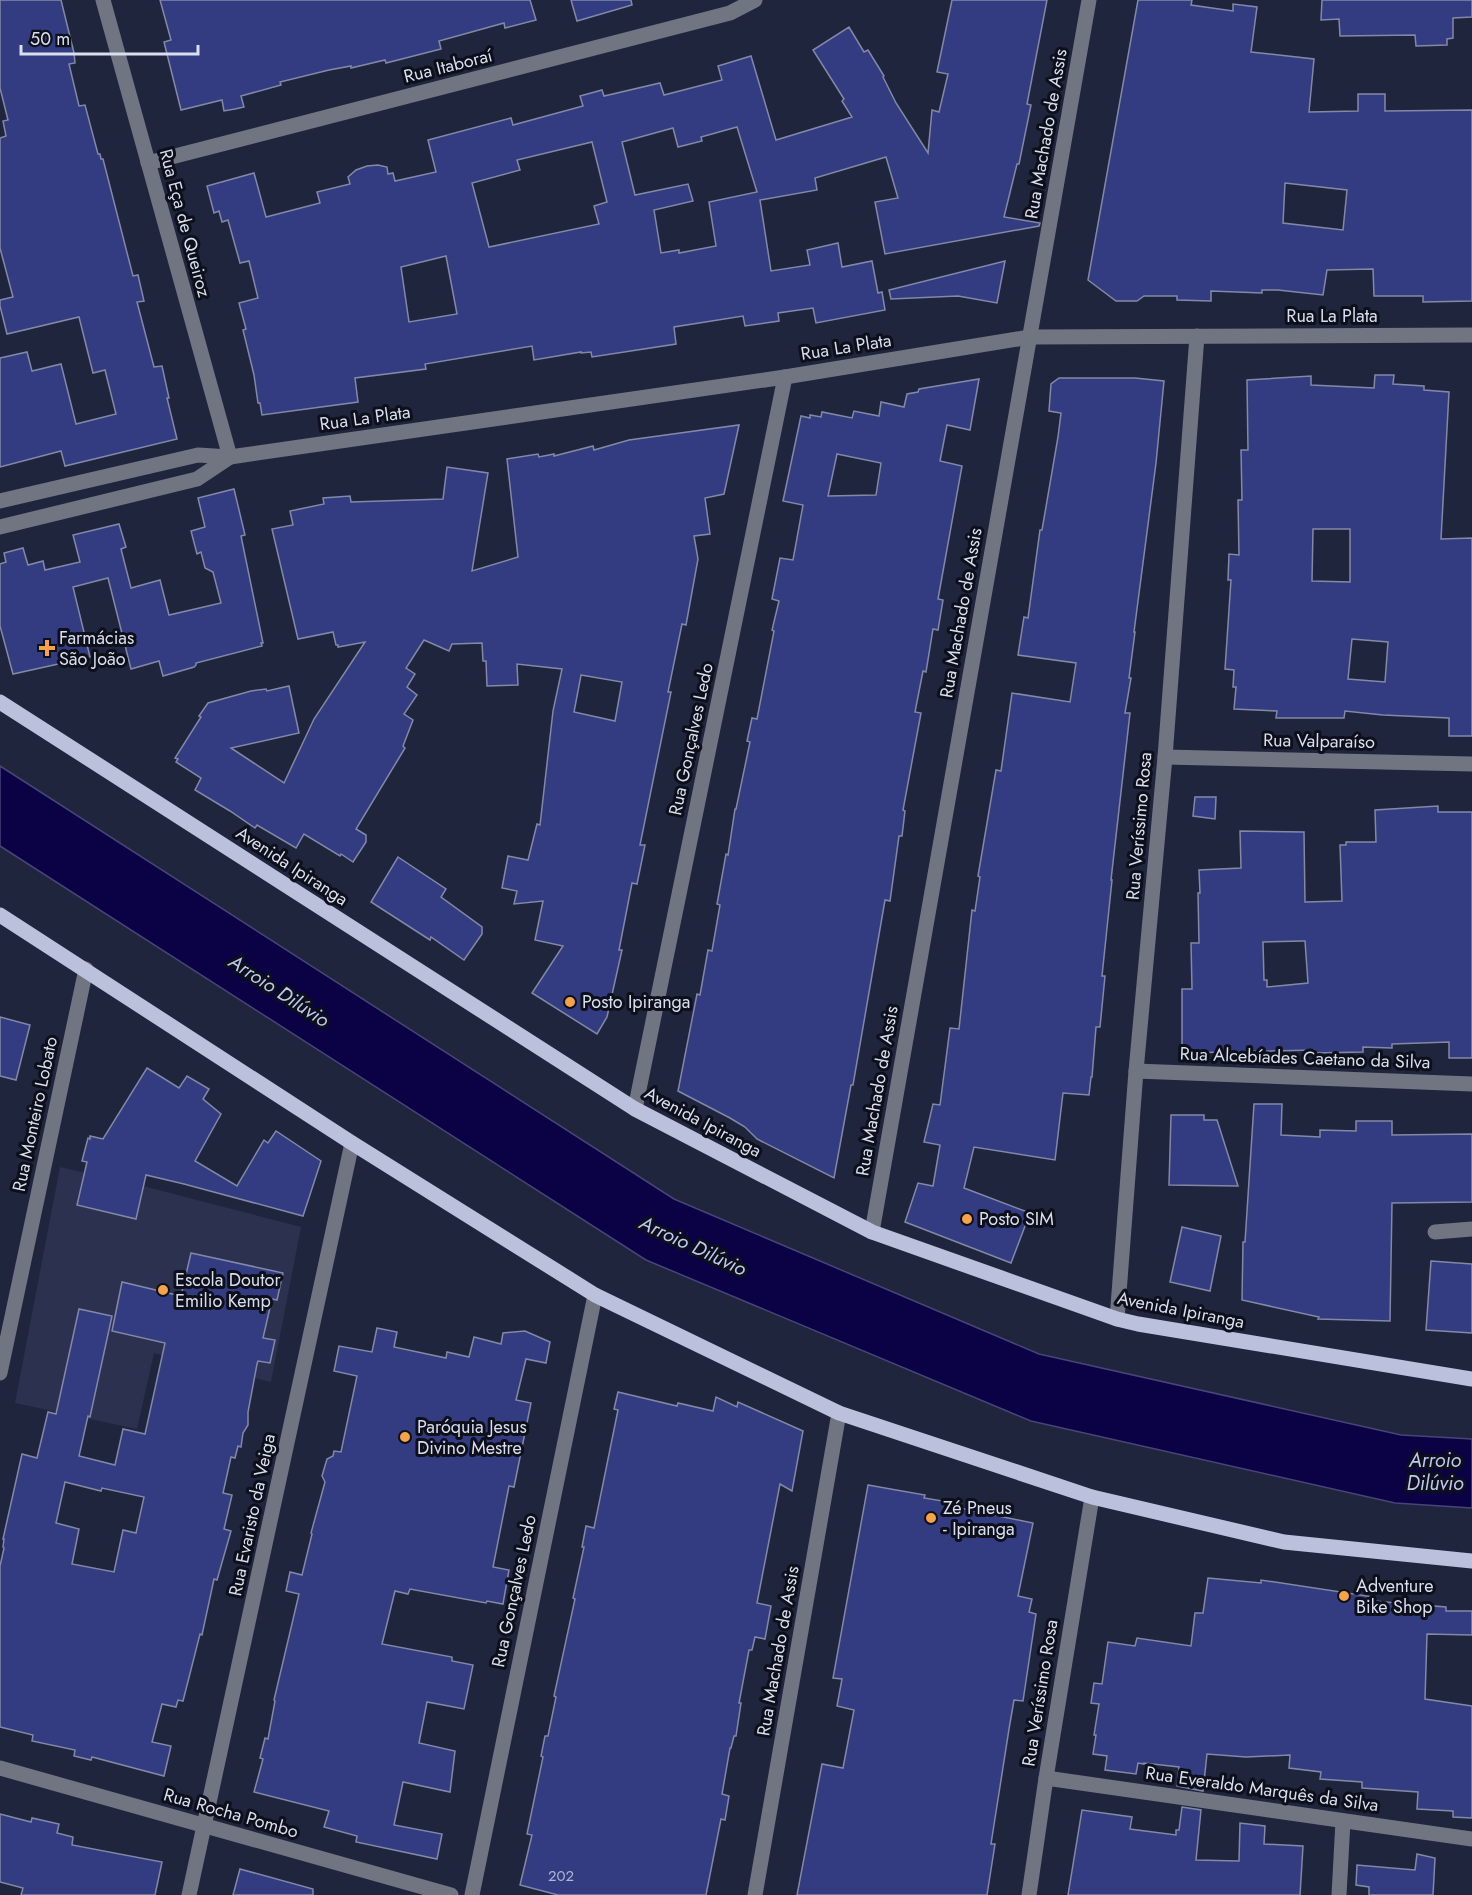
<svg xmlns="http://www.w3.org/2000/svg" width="1472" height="1895" font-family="Jost,sans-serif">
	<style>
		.built { fill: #2b314e }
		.water { fill: #0b0245; stroke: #494478; stroke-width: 1.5 }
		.building { fill: #333c80; stroke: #8289a7; stroke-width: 1.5; fill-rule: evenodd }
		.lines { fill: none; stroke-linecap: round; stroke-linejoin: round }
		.minor { stroke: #717481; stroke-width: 15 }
		.major { stroke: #bbc1dc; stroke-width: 15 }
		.poi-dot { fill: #f6a247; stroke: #0d0f1a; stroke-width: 2 }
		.labels { text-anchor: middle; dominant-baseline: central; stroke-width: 6; stroke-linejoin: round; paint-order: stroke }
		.number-label { font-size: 15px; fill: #b0b6d3 }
		.street-label { font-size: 18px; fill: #dadfef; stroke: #0d0f1a }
		.poi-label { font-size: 18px; fill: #dadfef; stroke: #0d0f1a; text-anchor: start }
		.water-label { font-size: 20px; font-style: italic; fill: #bec8f0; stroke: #0d0f1a }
	</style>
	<rect width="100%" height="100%" fill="#20253e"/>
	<polygon class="built" points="60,1167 143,1186 301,1227 271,1382 154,1353 137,1429 15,1403"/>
	<polygon class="water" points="0,766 674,1199 1039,1354 1401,1435 1472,1439 1472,1508 1395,1503 1031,1421 646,1260 0,846"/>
	<g class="building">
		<polygon points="0,0 61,0 74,53 75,63 69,64 79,106 85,105 98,154 100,154 101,159 103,159 133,276 138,275 144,301 137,302 154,367 162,366 169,398 167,398 177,439 65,466 61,451 0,467 0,358 27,352 32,371 61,364 76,424 116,414 105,370 93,373 79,317 7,334 0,306 0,300 13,297 0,248 0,138 6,136 3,121 8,120 0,88"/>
		<polygon points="160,0 530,0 536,20 505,28 504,23 439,41 441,49 386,63 385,60 351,68 351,66 329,70 280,82 281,85 241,96 244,107 235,109 224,111 222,100 181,110 164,42 171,40"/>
		<polygon points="571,0 631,0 632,5 577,21"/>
		<path d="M952 0H1047L1027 104 1031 105 1019 164H1017L1004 217 1040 223 1039 226 885 254 875 202 898 198 886 157 815 178 817 190 760 200 771 271 810 265 807 250 838 243 842 267 872 261 878 293 882 292 885 310 816 323 813 308 778 313 779 321 745 326 743 316 674 327 676 344 592 357 591 352 581 353V352L534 360 532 346 425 364 426 369 355 378 358 402 262 415 260 403H258L254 375 243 330 246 329 239 303 258 298 249 261 240 263 228 220 222 222 219 211 214 213 207 186 254 173 266 217 320 203 317 192 350 184 348 177 356 170 367 166 378 165 387 167 388 174 393 173 395 181 436 172 428 140 511 118 513 125 583 106 580 96 602 90 604 96 660 83 664 95 722 80 718 66 751 56 776 140 852 117 842 101 844 99 813 50 849 27 864 52 868 50 884 76 883 77 896 103 928 153 932 110 939 112 948 74 937 72ZM737 127 757 192 709 202 716 246 679 253V250L661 253 654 210 693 201 688 184 635 195 622 142 673 128 678 147 702 141 701 137ZM592 142 607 202 594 206 599 224 489 247 472 183 520 170 517 160ZM446 256 457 314 409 322 401 267Z"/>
		<path d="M1138 0H1192L1191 5 1233 11V4L1257 7 1251 52 1314 59 1309 112 1358 111V94H1385V111L1472 110V301L1423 302V296H1374L1373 269 1327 270 1323 295 1278 290H1262V293L1211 291V301L1177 300V296H1144L1137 301H1116L1088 280ZM1285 183 1347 190 1343 230 1283 223Z"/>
		<polygon points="1322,0 1472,0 1472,17 1453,18 1453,38 1447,39 1447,45 1416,46 1415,35 1340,36 1339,19 1321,20"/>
		<polygon points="1005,261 997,303 958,296 891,299 889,290"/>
		<path d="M1375 375H1394L1393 384 1424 386V390L1449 392 1441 539 1472 538V736H1449V718L1383 715 1345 711 1344 718H1276L1277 711 1234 709 1236 687H1233L1234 670 1225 669 1231 580H1228L1229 554 1239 555 1238 500H1242L1241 450H1248L1247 380 1311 376V385L1374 388ZM1313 529H1350V582L1312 581ZM1352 639 1388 642 1385 682 1348 679Z"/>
		<polygon points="1059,378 1135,378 1164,381 1156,463 1134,632 1135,632 1129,678 1131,678 1125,713 1130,713 1111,880 1112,880 1102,976 1105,976 1100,1027 1096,1027 1092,1077 1091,1077 1089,1095 1063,1093 1055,1160 974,1147 964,1188 1030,1213 1011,1263 905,1222 918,1183 933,1186 940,1145 924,1142 933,1104 940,1105 950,1028 959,1029 972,910 975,911 980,877 978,876 996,770 1001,771 1012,693 1070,702 1076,663 1018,655 1024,617 1028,618 1040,530 1042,530 1058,437 1061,413 1049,411 1051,384"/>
		<path d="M979 379 970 430 947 425 940 461 962 466 938 599 943 600 938 630 933 629 926 672 923 671 915 712 921 713 903 810 905 811 902 836H899L890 901 885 900 853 1085H851L834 1178 757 1139 745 1127 730 1118 678 1091 697 994 700 995 708 950 712 951 720 905 717 904 726 854 728 855 735 809H736L750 742 747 741 752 718 757 719 774 631 772 630 779 601 772 599 780 558 793 560 803 505 783 501 801 416 810 418V415L821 417 822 412 852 418 854 411 879 416 881 402 904 407 907 394 918 392 919 389ZM837 454 881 463 876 495 828 496Z"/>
		<path d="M739 425 724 494 705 498 710 534 694 536 698 559 686 625 682 624 668 692H671L640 845H645L637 884 632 883 619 950H622L607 1017 597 1034 532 993 563 946 535 940 543 901 514 904 517 891 502 888 508 856 528 860 537 824 540 825 553 711 562 669 517 664 518 685 487 686 486 661H483L482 643 452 644 449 651 424 640 406 668 415 674 407 687 417 695 404 714 413 720 403 746 405 748 356 829 366 835V842L353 862 341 854 340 856 304 834 296 848 257 825 255 828 230 811 195 790 201 778 176 762 178 759 175 758 201 717 199 716 208 703 251 691 266 689 267 691 289 686 299 733 231 748 284 783 314 719 365 642 338 647V645H336L333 632 298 639 272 529 293 525 290 511 324 504 323 498 350 496 351 502 443 499 447 467 488 473 472 571 518 557 507 459 538 454 539 457 554 454V456L593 446 594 450 629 440ZM581 675 622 682 615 721 574 712Z"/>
		<polygon points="234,489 245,535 241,536 263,643 261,643 262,646 196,663 196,665 194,667 163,676 159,661 131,669 108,578 73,587 90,657 13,674 0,626 0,564 6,562 4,553 23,548 28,565 43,561 45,570 80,562 73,535 119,524 126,547 121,549 131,588 160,580 169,615 221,603 213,572 205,568 201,552 197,554 191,531 205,527 198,498"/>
		<polygon points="1195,797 1216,797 1215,819 1193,816"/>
		<path d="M1438 806V812H1472V1058H1449V1042L1392 1044V1048L1363 1047V1052L1314 1053V1050L1182 1053V989H1192L1191 943H1199L1198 893H1200L1199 870 1241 868 1240 831 1304 832 1305 902 1342 901 1340 845H1346V842H1376L1375 810ZM1303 941H1305L1308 983 1267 987V980H1264L1263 942Z"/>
		<polygon points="398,857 446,889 441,897 482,927 482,934 464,960 431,937 430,940 371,902"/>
		<polygon points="0,1017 30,1025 16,1080 0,1076"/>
		<polygon points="147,1068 179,1088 187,1076 209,1089 203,1099 221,1114 195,1161 237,1186 264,1140 268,1143 276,1131 321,1161 303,1216 184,1184 146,1175 136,1219 77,1205 87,1162 82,1161 88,1138 90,1139 90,1136 103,1139"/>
		<polygon points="1254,1104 1282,1104 1281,1135 1320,1137 1320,1130 1356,1131 1356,1121 1392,1121 1392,1135 1472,1134 1472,1202 1392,1203 1390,1321 1318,1319 1319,1317 1242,1300 1243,1242 1245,1242"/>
		<polygon points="1171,1115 1204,1115 1204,1120 1217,1120 1238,1186 1169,1185"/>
		<polygon points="1182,1227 1221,1236 1210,1291 1170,1282"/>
		<path d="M191 1253 283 1273 277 1300 272 1299 263 1338 275 1340 270 1363 258 1361 257 1364 248 1412V1425L243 1433 241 1447 238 1446 235 1458 231 1457 223 1493 232 1495 224 1529 231 1531 217 1580 214 1579 202 1635 200 1634 183 1701 178 1700 176 1707 162 1704 152 1742 171 1746 164 1776 92 1757 91 1760 74 1756 75 1750 32 1741 33 1735 0 1727V1566L4 1548 3 1547 4 1539H3L22 1454 37 1458 48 1412 56 1414 79 1309 112 1316 90 1417 88 1416 79 1456 115 1465 123 1429 145 1434 165 1343 112 1331 122 1282 181 1296ZM65 1482 101 1491 102 1488 144 1497 136 1533 123 1530 114 1572 72 1564 79 1529 56 1523Z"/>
		<polygon points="1431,1261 1472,1264 1472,1333 1426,1330"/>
		<polygon points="377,1328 397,1332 394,1347 446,1358 447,1352 469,1357 474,1337 501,1344 503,1333 525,1331 550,1342 546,1363 526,1359 516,1400 531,1403 514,1487 509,1486 493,1567 509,1570 503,1604 487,1601 486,1603 410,1589 408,1594 395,1591 382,1644 452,1657 452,1661 473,1665 464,1709 427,1702 419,1743 455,1751 450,1792 403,1782 394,1825 442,1834 437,1859 356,1842 357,1836 324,1827 329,1811 254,1792 263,1759 260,1758 265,1738 268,1739 275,1701 274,1700 299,1594 286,1591 290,1572 302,1575 312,1534 311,1533 325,1482 322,1476 327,1459 333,1456 334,1451 341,1452 357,1376 334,1371 339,1346 372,1352"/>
		<polygon points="618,1392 677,1406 678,1403 713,1411 716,1397 737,1407 738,1402 803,1431 792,1491 780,1484 757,1603 771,1606 765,1639 755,1637 752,1650 749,1650 739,1703 741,1703 736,1736 734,1736 731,1748 730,1748 722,1794 729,1796 725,1820 721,1819 706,1895 558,1895 520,1885 532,1835 527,1834 543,1757 541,1756 545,1736 548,1736 556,1697 554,1696 575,1599 573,1598 584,1547 582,1547 586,1526 594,1528 618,1410 614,1409"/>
		<polygon points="868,1485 925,1495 924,1498 961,1504 960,1508 1033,1523 1018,1596 1032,1599 1029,1612 1036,1614 1023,1701 1014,1700 1009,1729 991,1844 995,1844 987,1895 797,1895 822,1764 843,1768 854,1710 837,1706 842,1679 833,1678"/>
		<polygon points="1208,1578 1261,1583 1261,1580 1374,1597 1373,1601 1446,1607 1446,1611 1472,1611 1472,1635 1427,1634 1425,1699 1472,1706 1472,1818 1453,1817 1453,1811 1417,1809 1418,1792 1362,1788 1362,1782 1320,1779 1321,1772 1289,1768 1290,1755 1246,1757 1207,1754 1203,1791 1177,1786 1179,1767 1144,1763 1144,1764 1138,1763 1136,1774 1105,1770 1107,1756 1093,1754 1096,1735 1094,1735 1099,1704 1091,1703 1094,1683 1102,1684 1108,1642 1135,1646 1137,1638 1191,1646 1195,1613 1203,1613"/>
		<polygon points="1182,1807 1201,1810 1196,1860 1239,1861 1240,1823 1265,1826 1264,1844 1303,1846 1300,1895 1068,1895 1082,1810 1132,1817 1130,1829 1176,1835 1176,1830 1179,1830"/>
		<polygon points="0,1814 31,1822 32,1818 59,1824 57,1833 73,1837 72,1845 162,1862 155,1895 21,1895 23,1888 0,1882"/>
		<polygon points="1417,1854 1435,1858 1433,1895 1369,1895 1369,1887 1356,1885 1357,1865 1415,1870"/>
		<polygon points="240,1869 313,1889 313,1895 233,1895"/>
	</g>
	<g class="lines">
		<g class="minor">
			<polyline points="103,0 230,457"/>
			<polyline points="148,163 730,13 755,0"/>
			<polyline points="0,501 198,455 230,457 785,377 1030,337 1472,335"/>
			<polyline points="0,527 197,479 230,457"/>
			<polyline points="1165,757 1472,764"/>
			<polyline points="1136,1071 1472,1084"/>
			<polyline points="635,1109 785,377"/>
			<polyline points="872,1232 1089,0"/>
			<polyline points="1435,1232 1472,1229"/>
			<polyline points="1117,1319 1136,1071 1165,757 1197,336"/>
			<polyline points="0,1373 86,969"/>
			<polyline points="0,1768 451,1895"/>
			<polyline points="1046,1778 1472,1839"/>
			<polyline points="189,1895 352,1143"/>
			<polyline points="472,1895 595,1295"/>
			<polyline points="755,1895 839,1413"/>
			<polyline points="1029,1895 1046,1778 1092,1497"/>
			<polyline points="1339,1895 1343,1821"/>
		</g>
		<g class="major">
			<polyline points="0,702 635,1109 872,1232 1117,1319 1138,1324 1472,1379"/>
			<polyline points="0,915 352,1143 595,1295 839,1413 1092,1497 1284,1542 1472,1561"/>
		</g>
	</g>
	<g class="poi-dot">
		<path d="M44 639h6v6h6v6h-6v6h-6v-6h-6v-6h6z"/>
		<circle cx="570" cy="1002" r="6"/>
		<circle cx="967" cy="1219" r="6"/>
		<circle cx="163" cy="1290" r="6"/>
		<circle cx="405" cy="1437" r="6"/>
		<circle cx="931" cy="1518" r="6"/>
		<circle cx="1344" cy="1596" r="6"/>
	</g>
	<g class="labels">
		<g class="number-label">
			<text x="561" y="1876">202</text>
		</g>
		<g class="street-label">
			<text transform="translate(448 66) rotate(-14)">Rua Itaboraí</text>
			<text transform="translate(1046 134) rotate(-80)">Rua Machado de Assis</text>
			<text transform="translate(185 223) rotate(75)">Rua Eça de Queiroz</text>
			<text x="1332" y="316">Rua La Plata</text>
			<text transform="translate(846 347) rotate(-9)">Rua La Plata</text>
			<text transform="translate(365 418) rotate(-8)">Rua La Plata</text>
			<text transform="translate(961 613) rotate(-80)">Rua Machado de Assis</text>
			<text transform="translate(691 739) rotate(-78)">Rua Gonçalves Ledo</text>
			<text transform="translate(1319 741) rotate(1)">Rua Valparaíso</text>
			<text transform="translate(1139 826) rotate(-85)">Rua Veríssimo Rosa</text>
			<text transform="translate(292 866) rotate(33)">Avenida Ipiranga</text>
			<text transform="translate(1305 1058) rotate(2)">Rua Alcebíades Caetano da Silva</text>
			<text transform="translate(877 1091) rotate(-80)">Rua Machado de Assis</text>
			<text transform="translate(35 1114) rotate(-78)">Rua Monteiro Lobato</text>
			<text transform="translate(703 1122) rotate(28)">Avenida Ipiranga</text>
			<text transform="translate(1181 1310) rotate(11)">Avenida Ipiranga</text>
			<text transform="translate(252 1515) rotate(-78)">Rua Evaristo da Veiga</text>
			<text transform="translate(514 1591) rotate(-78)">Rua Gonçalves Ledo</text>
			<text transform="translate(778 1651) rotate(-80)">Rua Machado de Assis</text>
			<text transform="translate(1040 1693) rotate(-81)">Rua Veríssimo Rosa</text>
			<text transform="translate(1262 1789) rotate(8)">Rua Everaldo Marquês da Silva</text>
			<text transform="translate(231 1813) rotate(16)">Rua Rocha Pombo</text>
		</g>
		<g class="poi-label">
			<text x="59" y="638">Farmácias<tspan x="59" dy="21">São João</tspan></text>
			<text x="582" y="1002">Posto Ipiranga</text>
			<text x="979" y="1219">Posto SIM</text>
			<text x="175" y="1280">Escola Doutor<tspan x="175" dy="21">Emilio Kemp</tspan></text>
			<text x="417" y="1427">Paróquia Jesus<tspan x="417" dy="21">Divino Mestre</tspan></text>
			<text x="943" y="1508">Zé Pneus<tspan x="943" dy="21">- Ipiranga</tspan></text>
			<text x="1356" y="1586">Adventure<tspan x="1356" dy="21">Bike Shop</tspan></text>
		</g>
		<g class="water-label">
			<text transform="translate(279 991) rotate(33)">Arroio Dilúvio</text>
			<text transform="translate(693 1246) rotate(25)">Arroio Dilúvio</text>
			<text x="1435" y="1460">Arroio<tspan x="1435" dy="23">Dilúvio</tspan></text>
		</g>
	</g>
	<path d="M21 45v9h177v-9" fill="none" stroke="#dadfef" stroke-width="3"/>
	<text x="30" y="45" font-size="18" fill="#dadfef" stroke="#0d0f1a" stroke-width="4.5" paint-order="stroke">50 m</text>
</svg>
